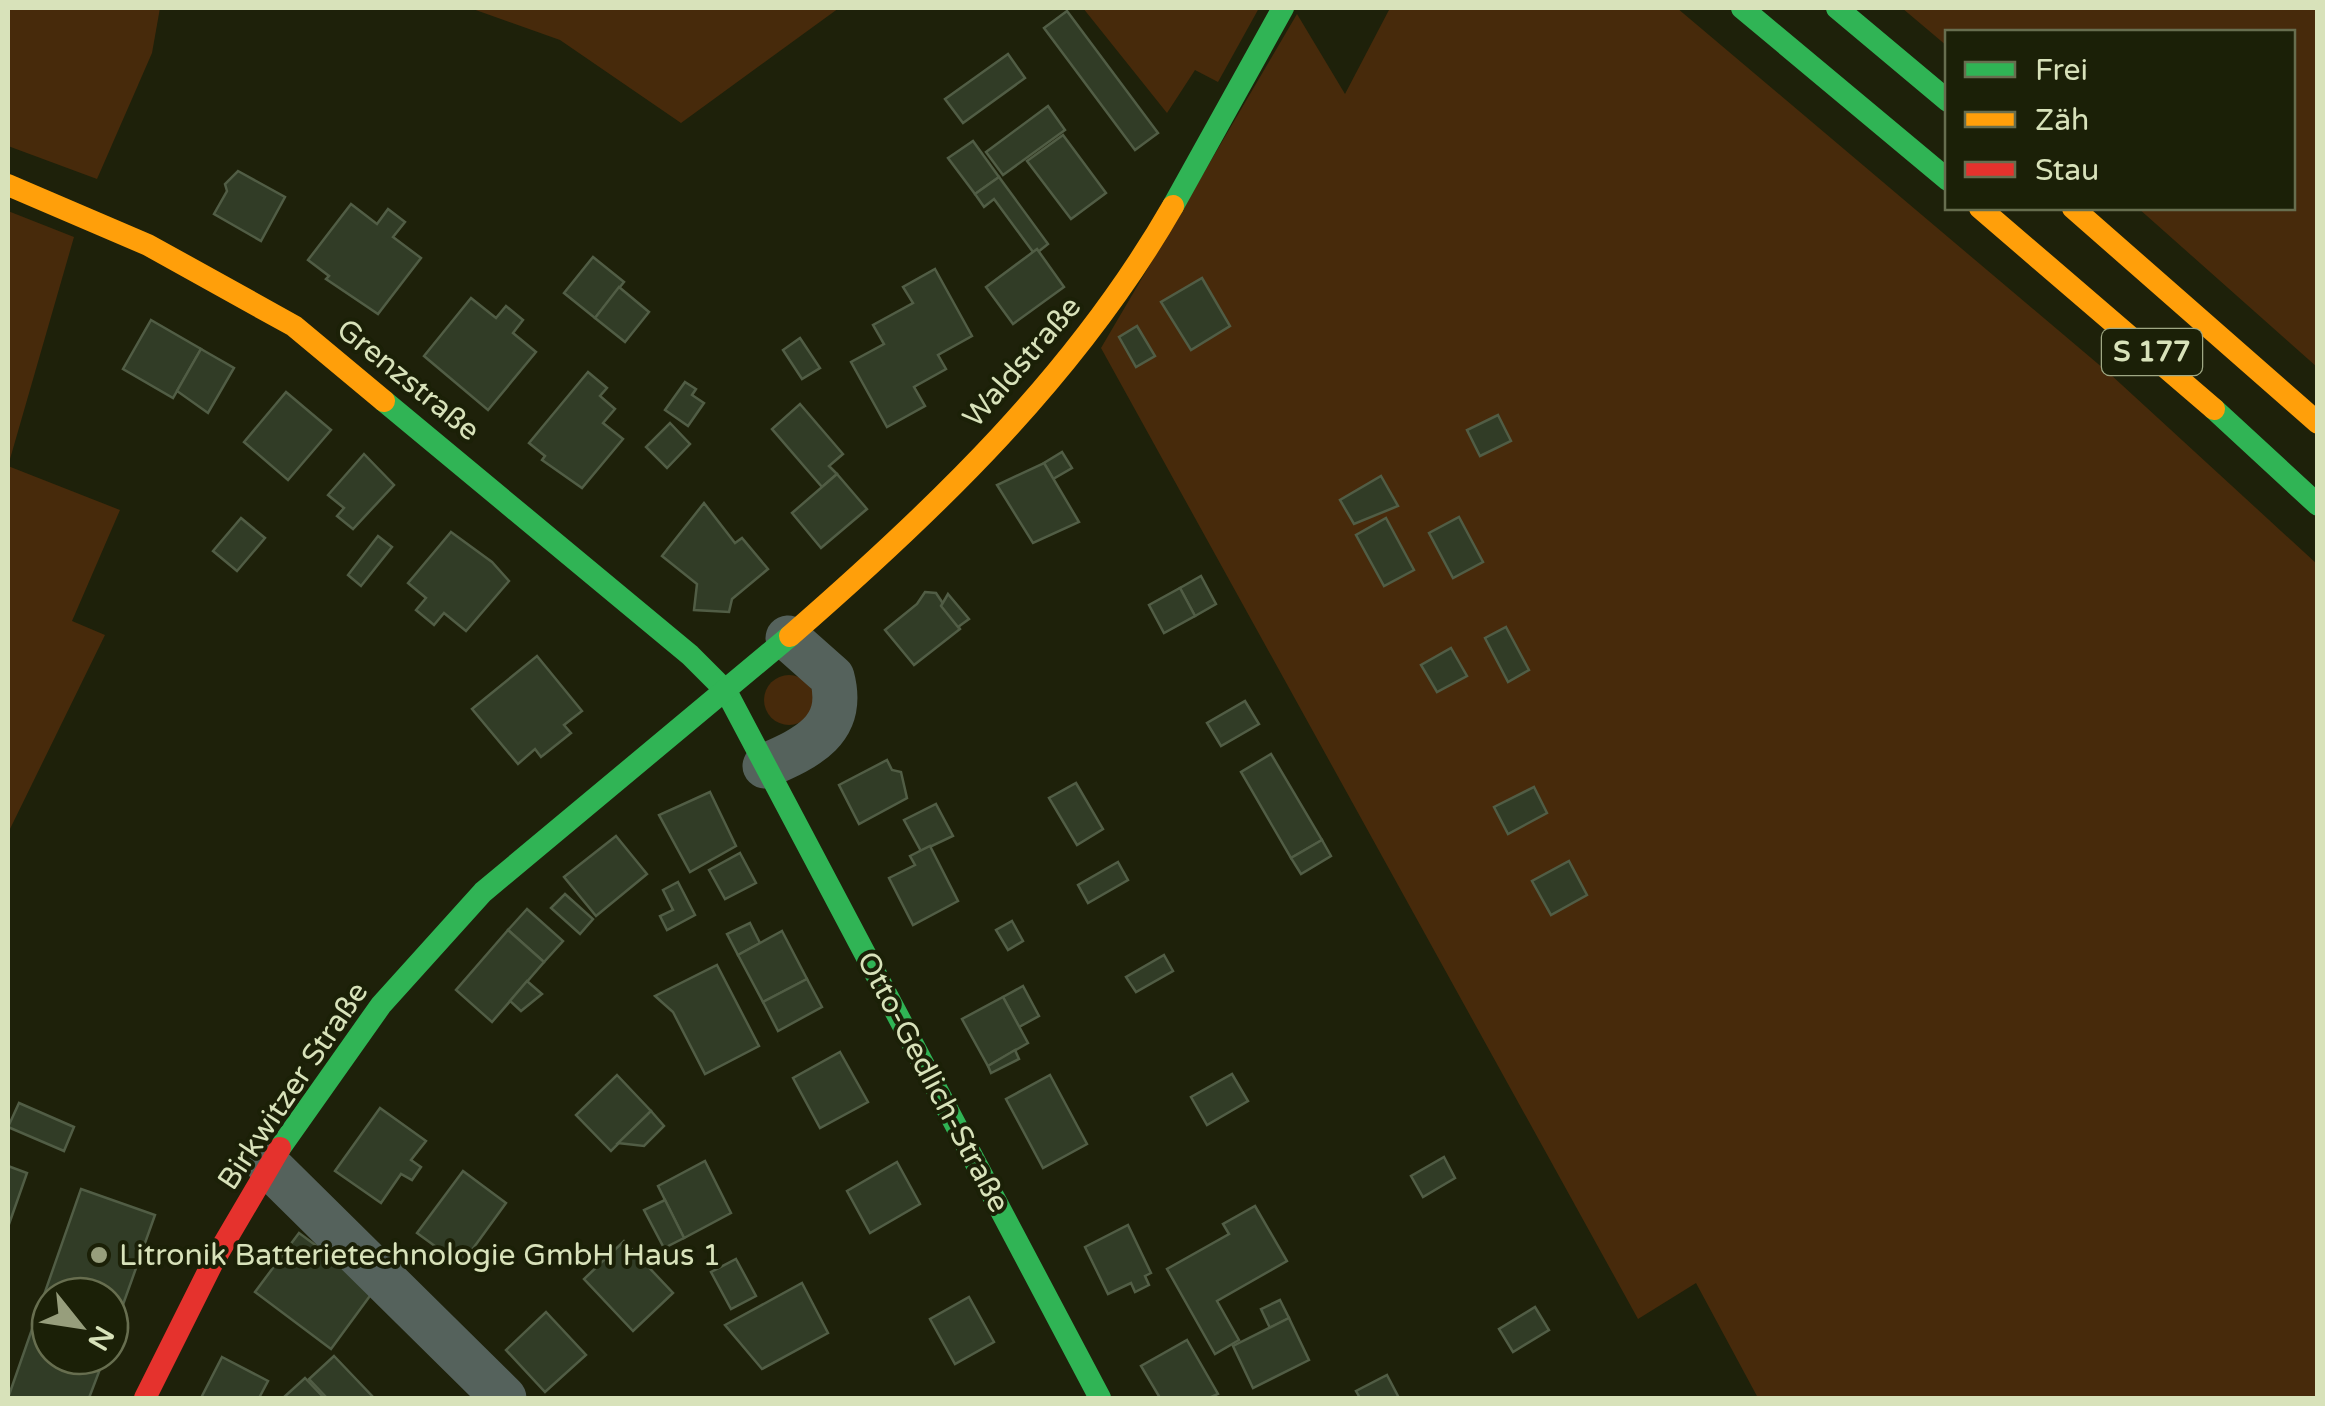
<svg xmlns="http://www.w3.org/2000/svg" width="2325" height="1406" font-family="'Varela Round',sans-serif">
	<style>
		.green { fill: #472a0b }
		.building { fill: #313c26; stroke: #515d45; stroke-width: 2.5 }
		.lines { fill: none; stroke-linecap: round; stroke-linejoin: round }
		.street { stroke: #55625c; stroke-width: 45 }
		.fast { stroke: #30b455; stroke-width: 22 }
		.slow { stroke: #ff9f0a; stroke-width: 22 }
		.jam { stroke: #e5322d; stroke-width: 22 }
		.poi-dot { fill: #979e7c; stroke: #1b2007; stroke-width: 4 }
		.labels { text-anchor: middle; dominant-baseline: central; stroke-width: 8; stroke-linejoin: round; paint-order: stroke }
		.shield { fill: #1b2007; stroke: #9fa884; stroke-width: 2.5 }
		.shield-label { font-size: 28px; font-weight: bold; fill: #d8e2ba }
		.street-label { font-size: 30px; fill: #d8e2ba; stroke: #1b2007 }
		.poi-label { font-size: 30px; fill: #d8e2ba; stroke: #1b2007; text-anchor: start }
	</style>
	<rect width="100%" height="100%" fill="#1e210a"/>
	<g class="green">
		<polygon points="8,8 160,8 152,53 97,179 8,146"/>
		<polygon points="470,8 469,8 839,8 681,123 560,40"/>
		<polygon points="1083,8 1259,8 1218,82 1195,70 1167,113"/>
		<polygon points="1390,8 1677,8 2110,374 2317,564 2317,1398 1758,1398 1696,1283 1638,1319 1101,348 1297,14 1345,94"/>
		<polygon points="1902,8 2317,8 2317,367 2138,208 2292,208 2292,32 1948,32 1947,46"/>
		<polygon points="8,211 74,237 8,466 120,510 72,621 105,635 8,833"/>
		<circle cx="789" cy="700" r="25"/>
	</g>
	<g class="building">
		<polygon points="1067,11 1158,133 1135,150 1044,28"/>
		<polygon points="1008,54 1025,78 963,123 945,99"/>
		<polygon points="1048,106 1065,130 1003,175 986,152"/>
		<polygon points="1063,135 1106,193 1071,219 1027,161"/>
		<polygon points="973,141 999,177 975,194 948,158"/>
		<polygon points="238,171 285,197 261,241 214,214 227,191 225,184"/>
		<polygon points="999,177 1048,244 1038,252 1033,252 994,199 984,207 975,194"/>
		<polygon points="351,204 377,224 388,209 405,222 393,237 421,258 378,314 326,279 329,276 308,260"/>
		<polygon points="1037,249 1064,287 1013,324 986,287"/>
		<polygon points="593,257 624,282 595,318 564,293"/>
		<polygon points="935,269 972,336 938,355 946,369 914,387 925,406 887,427 851,362 884,344 873,325 913,303 903,287"/>
		<polygon points="1202,278 1230,326 1191,350 1161,302"/>
		<polygon points="619,287 649,312 625,342 595,318"/>
		<polygon points="471,298 496,318 506,306 523,320 513,333 536,352 488,410 424,356"/>
		<polygon points="151,320 201,349 173,398 123,369"/>
		<polygon points="1137,326 1155,356 1136,367 1119,337"/>
		<polygon points="800,338 820,368 802,379 783,350"/>
		<polygon points="201,349 234,368 208,413 177,391"/>
		<polygon points="588,372 607,388 600,396 615,409 603,423 623,439 582,488 542,460 545,456 529,443"/>
		<polygon points="685,382 696,389 692,395 704,403 688,426 665,410"/>
		<polygon points="286,392 331,430 288,480 244,442"/>
		<polygon points="800,404 843,454 829,466 837,474 822,487 772,429"/>
		<polygon points="1498,415 1511,441 1480,456 1467,430"/>
		<polygon points="670,423 690,444 667,468 646,447"/>
		<polygon points="1062,452 1072,468 1053,479 1044,463"/>
		<polygon points="364,454 394,485 353,529 337,516 344,508 328,495"/>
		<polygon points="1044,463 1079,522 1033,543 997,485"/>
		<polygon points="837,474 867,509 821,548 792,513"/>
		<polygon points="1381,476 1398,506 1354,524 1340,500"/>
		<polygon points="704,503 735,543 742,538 768,569 732,599 729,612 694,610 697,584 662,556"/>
		<polygon points="1459,517 1483,562 1453,578 1429,533"/>
		<polygon points="241,518 265,538 237,571 213,551"/>
		<polygon points="1386,518 1414,570 1384,586 1356,535"/>
		<polygon points="451,532 492,562 509,581 466,631 444,613 434,625 416,610 426,598 408,583"/>
		<polygon points="378,536 392,547 361,586 348,575"/>
		<polygon points="1201,576 1216,604 1195,616 1180,588"/>
		<polygon points="1180,588 1195,616 1164,633 1149,605"/>
		<polygon points="925,592 936,593 960,629 914,665 885,630 917,604"/>
		<polygon points="948,594 969,619 958,627 941,606"/>
		<polygon points="1506,627 1529,670 1508,682 1485,638"/>
		<polygon points="1451,648 1467,676 1437,692 1421,665"/>
		<polygon points="537,656 582,711 564,725 571,733 541,757 535,749 518,764 472,709"/>
		<polygon points="1245,701 1259,724 1221,746 1207,723"/>
		<polygon points="1271,754 1322,840 1291,858 1241,772"/>
		<polygon points="887,760 892,770 901,772 907,798 859,824 839,785"/>
		<polygon points="1076,783 1103,829 1077,845 1049,798"/>
		<polygon points="1534,787 1547,813 1508,834 1494,807"/>
		<polygon points="710,792 736,846 690,872 659,815"/>
		<polygon points="936,804 953,836 921,851 904,820"/>
		<polygon points="616,836 647,874 596,916 564,877"/>
		<polygon points="1322,840 1331,856 1301,874 1291,858"/>
		<polygon points="930,846 958,901 913,925 889,878 915,865 910,856"/>
		<polygon points="740,853 756,883 725,899 709,870"/>
		<polygon points="1569,861 1587,895 1551,915 1532,881"/>
		<polygon points="1118,862 1128,880 1088,903 1078,885"/>
		<polygon points="678,882 695,915 667,930 660,916 673,910 663,890"/>
		<polygon points="565,894 593,919 580,934 551,908"/>
		<polygon points="527,909 563,941 544,962 508,930"/>
		<polygon points="1012,921 1023,941 1008,950 996,930"/>
		<polygon points="750,923 760,943 738,955 727,934"/>
		<polygon points="508,930 544,962 492,1022 456,990"/>
		<polygon points="782,931 807,979 763,1002 738,955"/>
		<polygon points="1164,955 1173,971 1136,992 1126,977"/>
		<polygon points="717,965 759,1046 705,1074 673,1012 655,996"/>
		<polygon points="807,979 822,1007 778,1031 763,1002"/>
		<polygon points="527,981 542,994 521,1011 510,1001"/>
		<polygon points="1023,986 1039,1016 1019,1027 1003,997"/>
		<polygon points="1003,997 1028,1043 988,1066 962,1019"/>
		<polygon points="1015,1050 1019,1059 991,1073 988,1066"/>
		<polygon points="840,1052 868,1102 820,1128 793,1078"/>
		<polygon points="1232,1074 1248,1101 1207,1125 1191,1097"/>
		<polygon points="617,1075 651,1111 611,1151 576,1115"/>
		<polygon points="1050,1075 1087,1144 1043,1168 1006,1099"/>
		<polygon points="19,1103 74,1127 64,1151 8,1127"/>
		<polygon points="380,1108 426,1141 411,1160 421,1167 412,1180 401,1174 381,1203 335,1171"/>
		<polygon points="651,1111 664,1126 644,1146 618,1143"/>
		<polygon points="1444,1157 1455,1178 1423,1197 1411,1176"/>
		<polygon points="705,1161 731,1213 684,1238 658,1186"/>
		<polygon points="897,1162 920,1204 870,1233 847,1191"/>
		<polygon points="8,1166 27,1173 8,1227"/>
		<polygon points="463,1171 506,1203 461,1265 417,1233"/>
		<polygon points="81,1189 155,1215 110,1341 110,1296 50,1296 50,1356 105,1356 89,1398 8,1398"/>
		<polygon points="665,1200 684,1238 664,1248 644,1210"/>
		<polygon points="1255,1206 1287,1261 1217,1301 1239,1340 1215,1354 1167,1269 1229,1234 1223,1224"/>
		<polygon points="1128,1225 1151,1273 1145,1276 1149,1285 1135,1292 1131,1283 1108,1294 1085,1247"/>
		<polygon points="299,1233 375,1289 331,1349 255,1292"/>
		<polygon points="624,1241 673,1293 633,1331 584,1279"/>
		<polygon points="736,1259 756,1296 731,1309 711,1272"/>
		<polygon points="802,1283 828,1333 762,1369 725,1325"/>
		<polygon points="969,1297 994,1342 955,1364 930,1319"/>
		<polygon points="1280,1300 1289,1318 1270,1328 1261,1309"/>
		<polygon points="1535,1307 1549,1330 1513,1352 1499,1329"/>
		<polygon points="546,1312 586,1355 545,1392 506,1350"/>
		<polygon points="1289,1318 1309,1360 1253,1388 1233,1346"/>
		<polygon points="1187,1340 1218,1394 1209,1398 1160,1398 1141,1366"/>
		<polygon points="334,1356 374,1398 327,1398 309,1379"/>
		<polygon points="222,1357 268,1381 259,1398 201,1398"/>
		<polygon points="1387,1375 1399,1398 1360,1398 1356,1391"/>
		<polygon points="305,1378 324,1398 283,1398"/>
	</g>
	<g class="lines">
		<g class="street">
			<path d="M765 766C807 748 846 730 832 677L788 638"/>
			<polyline points="270,1167 504,1398"/>
		</g>
		<g class="fast">
			<polyline points="1742,8 1948,180"/>
			<polyline points="1837,8 1948,101"/>
			<polyline points="1173,206 1283,8"/>
			<polyline points="384,401 690,655 726,691 1100,1398"/>
			<polyline points="2214,409 2318,505"/>
			<polyline points="280,1148 381,1005 483,892 790,636"/>
		</g>
		<g class="slow">
			<polyline points="8,185 148,245 294,326 384,401"/>
			<polyline points="1980,208 2214,409"/>
			<polyline points="2073,208 2318,423"/>
			<path d="M790 636C936 509 1076 375 1173 206"/>
		</g>
		<polyline class="jam" points="145,1398 213,1262 280,1148"/>
	</g>
	<circle class="poi-dot" cx="99" cy="1255" r="10"/>
	<g class="labels">
		<rect class="shield" x="2102" y="329" width="100" height="46" rx="8"/>
		<g class="shield-label">
			<text x="2152" y="352">S 177</text>
		</g>
		<g class="street-label">
			<text transform="translate(1022 362) rotate(-49)">Waldstraße</text>
			<text transform="translate(408 380) rotate(39)">Grenzstraße</text>
			<text transform="translate(933 1082) rotate(62)">Otto-Gedlich-Straße</text>
			<text transform="translate(293 1086) rotate(-56)">Birkwitzer Straße</text>
		</g>
		<g class="poi-label">
			<text x="119" y="1255">Litronik Batterietechnologie GmbH Haus 1</text>
		</g>
	</g>
	<rect width="2325" height="1406" fill="none" stroke="#d8e2ba" stroke-width="20"/>
	<rect x="1945" y="30" width="350" height="180" fill="#1b2007" stroke="#676e4f" stroke-width="2.5"/>
	<rect x="1965" y="62" width="50" height="15" fill="#30b455" stroke="#676e4f" stroke-width="2.5"/>
	<text x="2035" y="80" font-size="30" fill="#d8e2ba">Frei</text>
	<rect x="1965" y="112" width="50" height="15" fill="#ff9f0a" stroke="#676e4f" stroke-width="2.5"/>
	<text x="2035" y="130" font-size="30" fill="#d8e2ba">Zäh</text>
	<rect x="1965" y="162" width="50" height="15" fill="#e5322d" stroke="#676e4f" stroke-width="2.5"/>
	<text x="2035" y="180" font-size="30" fill="#d8e2ba">Stau</text>
	<g transform="translate(80 1326) rotate(120)"><circle r="48" fill="#1b2007" stroke="#676e4f" stroke-width="2.5"/>
	<path d="M0-8L18 38L0 25L-18 38Z" fill="#979e7c"/>
	<text y="-15" font-size="28" font-weight="bold" text-anchor="middle" fill="#d8e2ba">N</text>
	</g>
</svg>
